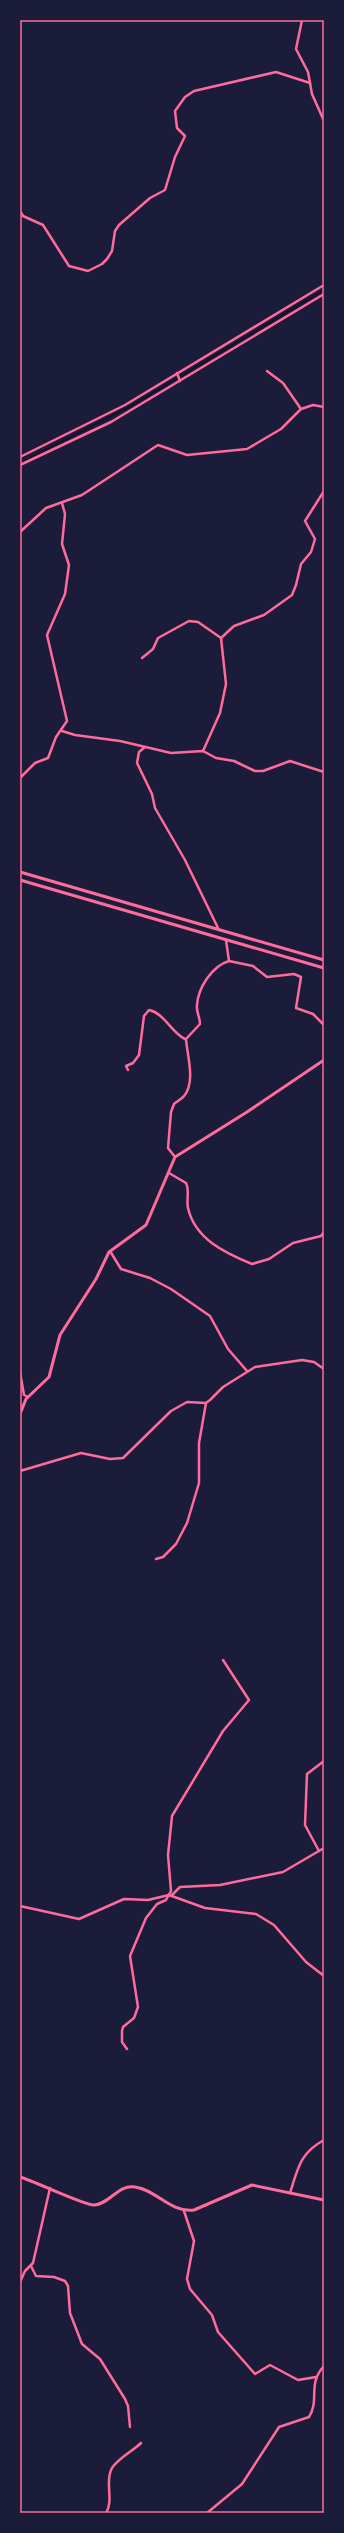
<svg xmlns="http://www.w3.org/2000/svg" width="344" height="2533" font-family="'Space Grotesk',sans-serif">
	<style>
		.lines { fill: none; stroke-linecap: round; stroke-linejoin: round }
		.stream { stroke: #12122b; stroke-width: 1.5 }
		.minor { stroke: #ff6b9d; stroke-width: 2.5 }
		.tertiary { stroke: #ff6b9d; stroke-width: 3 }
		.neatline { fill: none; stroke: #ff6b9d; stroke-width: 1.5 }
	</style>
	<rect width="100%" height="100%" fill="#1b1b3a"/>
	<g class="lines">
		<polyline class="stream" points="20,463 131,406 324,290"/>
		<g class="minor">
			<polyline points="302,20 296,49 308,72 312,94 324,121"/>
			<polyline points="20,211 23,216 43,225 69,266 88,271 102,264 107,259 112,251 115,231 119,225 150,198 165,190 175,157 185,136 177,128 175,111 185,97 194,91 276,72 310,83"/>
			<polyline points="267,371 283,383 301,409"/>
			<polyline points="177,373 180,381"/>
			<polyline points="20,457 125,405 324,285"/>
			<polyline points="20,465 111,422 324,294"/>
			<polyline points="20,532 46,508 82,495 158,445 187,455 247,449 281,429 301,409 313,405 324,407"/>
			<polyline points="221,638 234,626 264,615 292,595 296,585 301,564 311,552 315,539 305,521 324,491"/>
			<polyline points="142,658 153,649 158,638 189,621 198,622 221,638 226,684 220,713 203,751"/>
			<polyline points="62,731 75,735 120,741 171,753 203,751 216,758 234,761 255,771 263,771 290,761 324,772"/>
			<polyline points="145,747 139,752 137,763 152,794 155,808 185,860 219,930"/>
			<polyline points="20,778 35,763 48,758 56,737 67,721 47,635 65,594 69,565 62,544 65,514 62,503"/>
			<polyline points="229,961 253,966 267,977 294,974 301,977 296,1008 313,1014 324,1025"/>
			<path d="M128 1070 126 1066 133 1063 139 1055 144 1016 149 1010C164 1013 172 1033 185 1039"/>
			<path d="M175 1157 168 1148 171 1112 174 1104C177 1101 182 1099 184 1096 196 1082 187 1055 186 1039L200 1024C200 1017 196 1012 197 1005 198 988 212 966 229 961L226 940"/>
			<path d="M169 1173 186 1183C190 1191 186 1200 188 1208 195 1239 225 1253 252 1264L269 1259 293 1243 321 1236 324 1232"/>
			<polyline points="110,1251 121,1269 150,1278 171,1289 210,1316 228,1349 247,1371"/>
			<polyline points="20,1372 24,1395 28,1397"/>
			<polyline points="20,1471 81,1453 110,1459 123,1458 171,1411 187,1402 206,1403 210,1400 223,1387 255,1367 302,1360 314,1362 324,1369"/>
			<polyline points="156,1559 163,1557 176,1544 187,1523 199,1483 199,1443 206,1403"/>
			<polyline points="319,1851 305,1825 307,1774 324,1761"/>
			<polyline points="171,1896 180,1887 220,1885 283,1872 324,1848"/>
			<polyline points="20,1906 79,1919 124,1899 148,1900 169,1895 205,1908 256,1914 274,1925 306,1962 324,1976"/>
			<polyline points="127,2049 122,2042 122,2031 123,2027 134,2018 138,2007 130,1956 146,1918 157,1904 166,1900 171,1891 168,1855 172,1816 223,1731 249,1700 223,1660"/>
			<path d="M290 2193C298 2168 300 2153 324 2140"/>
			<polyline points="184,2211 194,2241 187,2279 190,2289 212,2315 218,2332 255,2374 270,2365 298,2380 316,2377"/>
			<polyline points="31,2266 36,2276 54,2277 65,2281 68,2286 70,2313 82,2344 100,2359 125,2399 128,2406 130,2427"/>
			<polyline points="20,2282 25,2271 33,2263 50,2188"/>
			<path d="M106 2513C114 2500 105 2484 111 2470 115 2460 133 2451 141 2443"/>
			<path d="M207 2513 242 2484 279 2427 309 2417C320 2400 307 2384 324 2366"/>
		</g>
		<g class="tertiary">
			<polyline points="20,872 324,960"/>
			<polyline points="20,880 324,968"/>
			<polyline points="20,1414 26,1399 49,1377 60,1335 96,1279 109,1252 146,1225 175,1157 247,1112 324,1060"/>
			<path d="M20 2177C34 2181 86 2206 94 2205 110 2204 118 2184 135 2187 157 2190 170 2213 194 2210L252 2185 324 2200"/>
		</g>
	</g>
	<rect width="344" height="2533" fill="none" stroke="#1b1b3a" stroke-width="42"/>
	<rect x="21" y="21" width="302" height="2491" class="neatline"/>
</svg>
